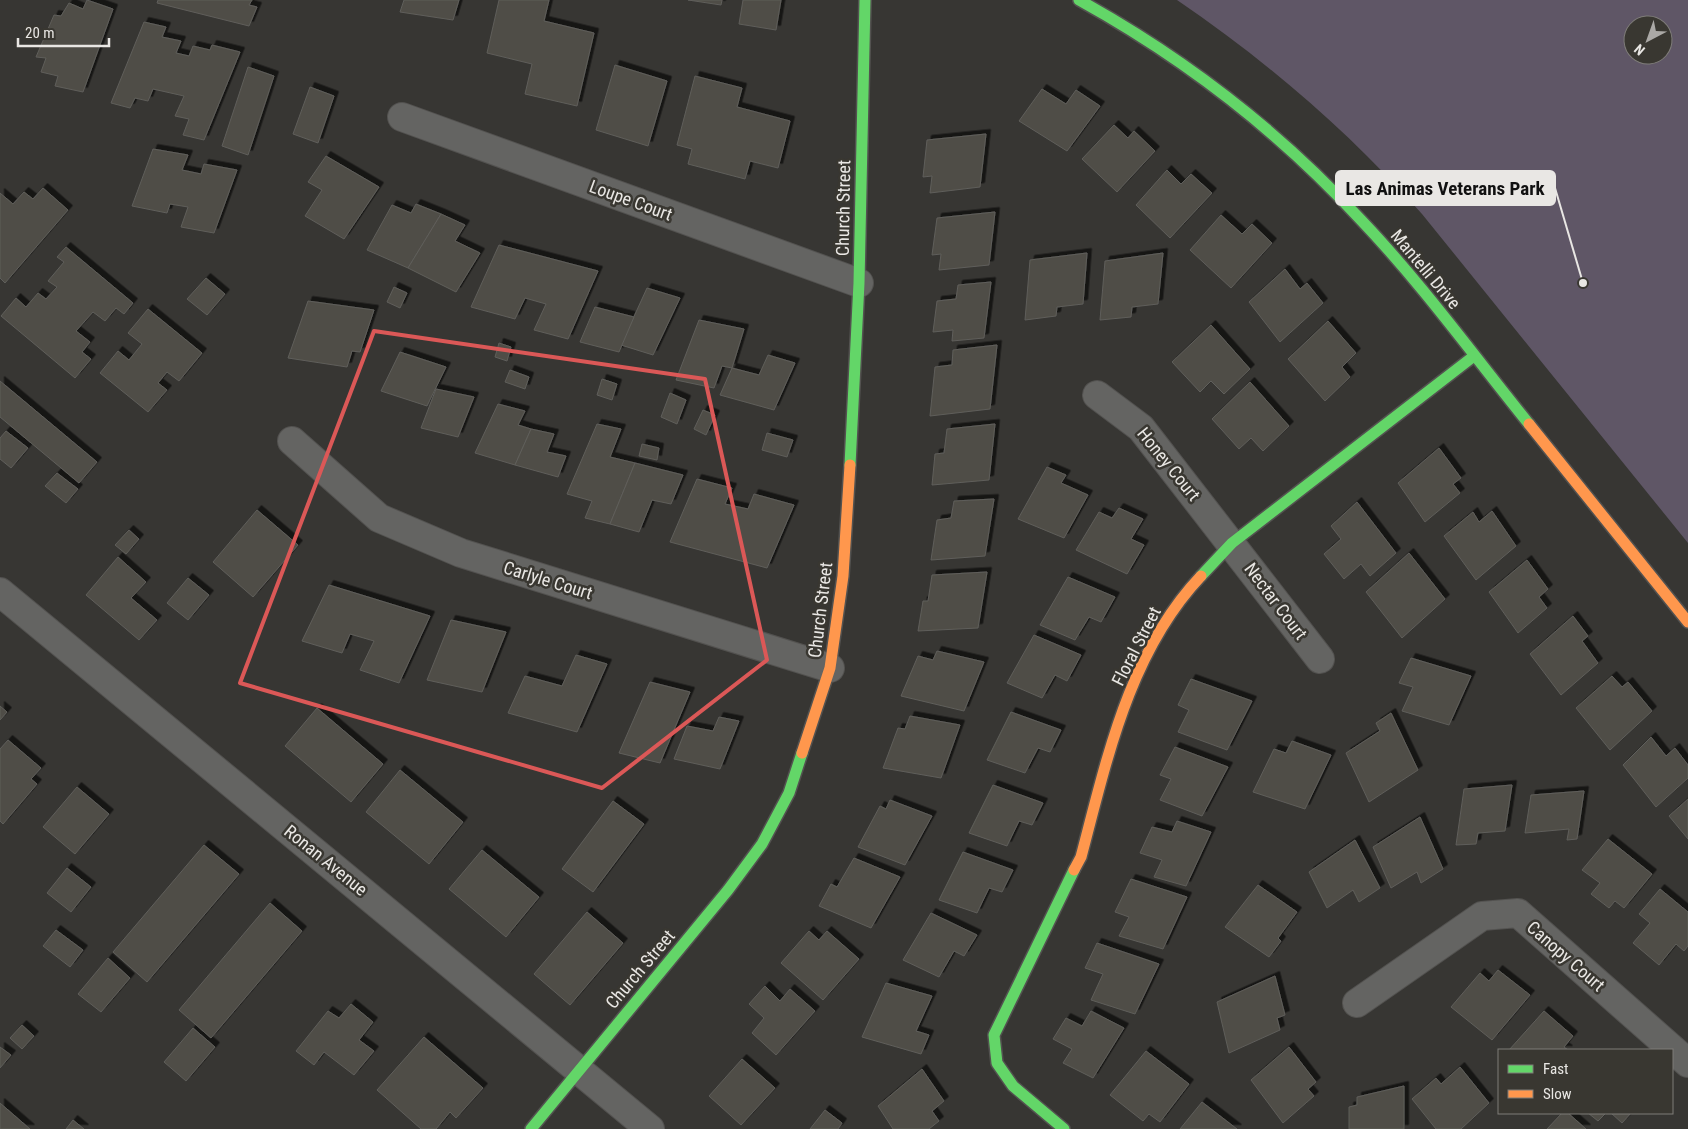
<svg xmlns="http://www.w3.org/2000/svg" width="1688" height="1129" font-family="'Roboto Condensed',sans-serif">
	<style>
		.green { fill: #5f5666; fill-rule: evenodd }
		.building { fill: #504e46; stroke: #5f5e5b; filter: url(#shadow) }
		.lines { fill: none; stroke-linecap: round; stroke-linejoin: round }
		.street-casing { stroke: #535250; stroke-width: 30 }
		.fast-casing { stroke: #535250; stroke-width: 14 }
		.slow-casing { stroke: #535250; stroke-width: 14 }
		.street { stroke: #646462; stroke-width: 28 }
		.fast { stroke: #63d668; stroke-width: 11 }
		.slow { stroke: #ff974d; stroke-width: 11 }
		.marked { fill: none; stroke: #db5857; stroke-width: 4; stroke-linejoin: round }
		.labels { text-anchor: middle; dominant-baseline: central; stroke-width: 5; stroke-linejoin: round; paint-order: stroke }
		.street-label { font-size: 18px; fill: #e9e7e4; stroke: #393731 }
		.leader { fill: none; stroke: #e9e7e4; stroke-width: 2 }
		.callout-dot { fill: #e9e7e4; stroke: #393731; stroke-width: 2 }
		.callout { fill: #e9e7e4; stroke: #e9e7e4; stroke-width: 2 }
		.callout-label { font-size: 19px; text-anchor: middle; font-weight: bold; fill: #111 }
	</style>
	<defs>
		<filter id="shadow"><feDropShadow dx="4.5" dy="-4.5" stdDeviation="0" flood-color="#0009"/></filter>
	</defs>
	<rect width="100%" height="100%" fill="#373633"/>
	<path class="green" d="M1177 0H1688V543L1422 214C1349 132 1268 62 1177 0ZM1633 25H1663V55H1633Z"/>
	<g class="building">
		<polygon points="87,0 113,9 83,92 55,86 58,76 41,72 46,58 36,57 54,15 61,16 69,3 83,9"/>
		<polygon points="158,0 252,0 249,5 257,7 249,26 157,3"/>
		<polygon points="404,0 459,0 453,20 400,12"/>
		<polygon points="499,0 549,0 544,21 594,33 577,106 525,94 532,64 487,53"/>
		<polygon points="688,0 722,0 721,5"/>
		<polygon points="743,0 781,0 776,30 739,24"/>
		<polygon points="144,22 166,27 162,37 181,41 176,53 189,56 193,46 210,50 212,45 240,52 204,140 183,135 189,119 175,116 184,96 153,89 148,101 135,98 130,108 111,103"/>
		<polygon points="615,65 667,81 648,146 596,130"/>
		<polygon points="248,67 274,76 248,155 222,146"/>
		<polygon points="695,76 742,88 737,107 790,121 778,168 750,161 745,179 688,164 692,149 677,145"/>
		<polygon points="310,87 334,96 318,143 293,134"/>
		<polygon points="1042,89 1066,104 1076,90 1100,106 1067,151 1019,121"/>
		<polygon points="1114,125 1128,138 1134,131 1155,151 1117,192 1082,159"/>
		<polygon points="986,134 980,187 930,193 932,176 923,177 927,140"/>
		<polygon points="153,149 188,155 182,170 201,174 204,164 237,170 214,233 181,227 188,207 170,204 167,213 132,206"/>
		<polygon points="326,156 379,187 344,239 305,216 322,190 308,182"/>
		<polygon points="1167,170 1181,184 1191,174 1212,193 1170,238 1136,205"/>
		<polygon points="43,188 68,210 5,283 0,278 0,193 13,204 24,192 33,199"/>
		<polygon points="416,204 441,214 408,268 367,250 392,205 411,213"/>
		<polygon points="995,212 989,265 939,270 941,254 932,255 937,218"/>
		<polygon points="441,214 465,225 455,241 480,253 456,292 408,268"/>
		<polygon points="1221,215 1242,234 1252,224 1272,243 1231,288 1190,250"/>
		<polygon points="499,245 598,271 568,339 534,330 546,304 525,298 515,319 471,307"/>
		<polygon points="66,247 133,303 124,314 116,308 105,321 93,312 76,331 90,342 82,352 91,359 75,378 1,316 16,298 26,307 38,293 46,299 57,287 48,281 64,262 57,257"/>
		<polygon points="1087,253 1083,304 1057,307 1056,316 1025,320 1030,260"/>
		<polygon points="1163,253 1158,304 1132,307 1131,317 1100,320 1105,261"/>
		<polygon points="1285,269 1300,289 1307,283 1323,303 1280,342 1249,302"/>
		<polygon points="206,278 225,294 207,315 187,299"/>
		<polygon points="991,282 984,338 952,341 953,330 933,332 937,301 956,299 958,285"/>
		<polygon points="394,287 407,293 400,308 387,302"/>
		<polygon points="647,288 680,298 653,355 621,345"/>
		<polygon points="308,301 374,310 360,352 352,351 347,367 288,358"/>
		<polygon points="595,307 634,317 619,352 580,342"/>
		<polygon points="148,309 202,353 179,381 167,372 158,383 167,390 148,412 100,373 118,351 129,360 142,344 128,333"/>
		<polygon points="699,320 744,329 732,368 722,366 714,388 676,380"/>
		<polygon points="1328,321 1356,353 1342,367 1350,377 1325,401 1288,359"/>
		<polygon points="1211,325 1250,369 1224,394 1211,381 1200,392 1172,362"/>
		<polygon points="499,343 511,347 507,361 495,357"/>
		<polygon points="997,345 990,409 930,416 935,367 952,365 953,350"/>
		<polygon points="400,352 446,367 427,406 381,391"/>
		<polygon points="768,355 795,363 774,410 720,395 732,368 759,375"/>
		<polygon points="510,370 529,377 525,389 505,382"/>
		<polygon points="602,379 617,384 612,400 597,395"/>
		<polygon points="0,381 97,462 79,483 0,417"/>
		<polygon points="1250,382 1289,426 1263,451 1251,438 1239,449 1212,419"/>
		<polygon points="436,389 474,397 458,437 421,428"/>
		<polygon points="670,393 686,400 677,424 661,417"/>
		<polygon points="498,404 525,411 518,425 531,429 515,465 475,453"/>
		<polygon points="703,410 715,415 706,435 694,429"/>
		<polygon points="597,424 621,429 610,457 635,463 610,524 585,518 592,501 567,494"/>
		<polygon points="995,424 989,480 932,485 935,454 944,453 947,429"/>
		<polygon points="531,429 554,434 547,452 566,456 558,477 515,465"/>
		<polygon points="6,431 28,448 11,468 0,459 0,438"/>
		<polygon points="767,433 793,440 787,457 762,450"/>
		<polygon points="642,444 659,448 657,460 639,456"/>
		<polygon points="1439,448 1461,478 1453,484 1460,493 1425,522 1398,483"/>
		<polygon points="635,463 683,475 671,504 652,500 639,532 610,524"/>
		<polygon points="1047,467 1066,475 1061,483 1088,495 1064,538 1018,519"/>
		<polygon points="57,473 78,489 66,503 45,486"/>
		<polygon points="697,479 732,488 725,504 748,509 754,494 794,505 767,568 670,542"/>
		<polygon points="994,499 985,556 931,560 937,520 951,518 954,501"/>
		<polygon points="1357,502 1396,553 1370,576 1361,564 1344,579 1324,554 1341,539 1331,526"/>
		<polygon points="1119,508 1143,519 1131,539 1144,545 1127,574 1076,550 1099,512 1112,518"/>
		<polygon points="257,510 298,545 253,597 213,562"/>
		<polygon points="1492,511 1516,546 1476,580 1444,536 1473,512 1479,522"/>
		<polygon points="129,530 139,539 126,554 115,545"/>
		<polygon points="1409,553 1445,599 1402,638 1366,592"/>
		<polygon points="118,557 146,582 131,598 157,620 139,640 86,595"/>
		<polygon points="1527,560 1548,589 1539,597 1547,608 1518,633 1489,592"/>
		<polygon points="987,572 978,628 918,631 923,601 928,601 932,575"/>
		<polygon points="1068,577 1115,597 1101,622 1089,617 1075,640 1040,625"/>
		<polygon points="188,578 209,595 188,620 167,603"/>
		<polygon points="329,585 430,616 399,683 360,670 374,641 350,634 342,653 302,641"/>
		<polygon points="1573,616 1588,636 1582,641 1598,663 1561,695 1530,654"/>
		<polygon points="451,620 506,632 482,692 427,680"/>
		<polygon points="1034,635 1081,655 1067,681 1055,675 1042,698 1007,683"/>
		<polygon points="937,651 984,662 964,711 901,696 918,656 933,660"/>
		<polygon points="576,655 607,664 577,732 508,713 525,676 562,686"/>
		<polygon points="1411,658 1471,676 1449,725 1402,711 1413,687 1399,683"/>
		<polygon points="1612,676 1622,687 1628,682 1652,711 1610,750 1576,708"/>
		<polygon points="1191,679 1252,701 1227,750 1178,732 1189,710 1178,705"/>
		<polygon points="650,682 690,692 660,763 619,753"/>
		<polygon points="0,706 7,712 0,720"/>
		<polygon points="317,708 383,764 351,802 285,746"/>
		<polygon points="1011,712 1061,730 1050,752 1038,748 1025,773 987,760"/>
		<polygon points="1391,713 1418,770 1369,802 1346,753 1380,731 1376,723"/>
		<polygon points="910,716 960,725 941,778 883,768 898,728 905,729"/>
		<polygon points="719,717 739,721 720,769 674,759 687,726 713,731"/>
		<polygon points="1651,737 1666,756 1675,748 1688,765 1688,778 1656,807 1623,765"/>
		<polygon points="8,740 41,768 31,779 37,784 3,824 0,821 0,749"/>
		<polygon points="1292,741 1331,755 1305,809 1253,792 1274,749 1286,753"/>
		<polygon points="1175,747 1228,767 1202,816 1160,800 1171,779 1160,775"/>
		<polygon points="400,770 463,822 429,864 366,812"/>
		<polygon points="993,785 1043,803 1032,825 1019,821 1007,846 969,833"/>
		<polygon points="1512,785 1505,831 1478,833 1476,844 1456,845 1464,789"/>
		<polygon points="77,787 109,814 75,854 43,827"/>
		<polygon points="1584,791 1577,839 1567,840 1569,829 1525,833 1531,795"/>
		<polygon points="1688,799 1688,839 1669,816"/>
		<polygon points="890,800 932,816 905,865 858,847 880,806 886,809"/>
		<polygon points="613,801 644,824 593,892 562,869"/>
		<polygon points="1420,817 1443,869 1421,883 1417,872 1391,888 1373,847"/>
		<polygon points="1177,821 1211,832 1186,886 1154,877 1162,860 1140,853 1152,827 1172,832"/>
		<polygon points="1608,839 1652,874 1624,908 1615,901 1609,908 1591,894 1600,883 1582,870"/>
		<polygon points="1355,840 1380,888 1359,902 1353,890 1327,908 1309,872"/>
		<polygon points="204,845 239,874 147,982 113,952"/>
		<polygon points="482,850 539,897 506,937 449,889"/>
		<polygon points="963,852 1013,870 1002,892 989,888 977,913 939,900"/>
		<polygon points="854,858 900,877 871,928 819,906 831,884 837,887"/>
		<polygon points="67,868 91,887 71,912 47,893"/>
		<polygon points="1131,879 1187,897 1163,949 1119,936 1129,917 1115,912"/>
		<polygon points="1258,885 1297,912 1278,938 1281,941 1269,957 1225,927"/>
		<polygon points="1660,889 1688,912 1688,946 1684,951 1676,944 1659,965 1633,943 1650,923 1639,914"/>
		<polygon points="270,903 302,931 211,1038 179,1010"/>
		<polygon points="587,912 623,943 570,1005 534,974"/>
		<polygon points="931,913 977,935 964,956 954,951 939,977 903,960"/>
		<polygon points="56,930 83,950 70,967 43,946"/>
		<polygon points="809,931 819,940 827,931 859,959 823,1000 781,963"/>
		<polygon points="1097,943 1159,964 1135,1014 1091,1000 1103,974 1085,968"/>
		<polygon points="108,958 130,978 101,1012 78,994"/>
		<polygon points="1498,970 1530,995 1492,1040 1451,1007 1480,973 1489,981"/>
		<polygon points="1275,976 1285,1015 1277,1018 1280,1030 1229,1053 1217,1002"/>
		<polygon points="886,983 932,996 916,1031 929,1035 921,1054 862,1037"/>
		<polygon points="765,986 780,1001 790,989 815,1011 776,1055 752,1033 764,1018 749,1004"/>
		<polygon points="351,1004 373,1022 359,1040 374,1051 354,1075 324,1052 314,1065 296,1051 328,1011 339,1018"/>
		<polygon points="1091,1011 1124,1028 1093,1078 1063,1063 1072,1049 1053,1039 1066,1018 1082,1026"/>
		<polygon points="1544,1011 1573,1036 1564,1047 1568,1050 1509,1050"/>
		<polygon points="22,1025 34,1036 22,1049 10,1038"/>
		<polygon points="193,1028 215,1047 186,1081 164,1062"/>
		<polygon points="424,1037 483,1088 456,1118 450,1112 436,1129 421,1129 377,1090"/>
		<polygon points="0,1047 11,1055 0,1068"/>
		<polygon points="1289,1047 1316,1082 1308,1089 1314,1096 1283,1123 1251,1080"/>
		<polygon points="1146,1051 1189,1084 1160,1122 1149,1114 1143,1121 1110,1095"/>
		<polygon points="742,1059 775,1088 741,1125 709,1096"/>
		<polygon points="1460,1067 1489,1103 1461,1129 1436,1129 1412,1099 1436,1078 1441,1084"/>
		<polygon points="922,1069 944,1101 932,1111 939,1121 929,1129 893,1129 878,1106"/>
		<polygon points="1404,1086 1404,1129 1349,1129 1349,1107 1357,1105 1357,1097"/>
		<polygon points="1202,1102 1237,1129 1180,1129"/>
		<polygon points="0,1103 30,1129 0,1129"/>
		<polygon points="825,1110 842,1123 838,1129 810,1129"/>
		<polygon points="1562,1113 1568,1113 1586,1129 1547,1129"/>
		<polygon points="1588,1113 1606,1113 1598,1121"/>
		<polygon points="1611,1113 1631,1113 1622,1123"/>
		<polygon points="73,1120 84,1129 66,1129"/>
	</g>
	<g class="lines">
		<g class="street-casing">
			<g id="street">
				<polyline points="402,117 859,283"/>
				<polyline points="1097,395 1141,428 1320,659"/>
				<polyline points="292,441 379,518 461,553 830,668"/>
				<polyline points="0,592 650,1129"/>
				<polyline points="1357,1003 1482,916 1518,913 1688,1063"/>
			</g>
		</g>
		<g class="fast-casing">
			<g id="fast">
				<path d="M1079 0C1184 58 1279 131 1361 220 1422 284 1474 356 1529 424"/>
				<polyline points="850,465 859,283 865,0"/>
				<polyline points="1201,576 1232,543 1474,356"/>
				<polyline points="531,1129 728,890 762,844 789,793 802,753"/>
				<polyline points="1064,1129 1013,1086 997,1063 994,1035 1074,870"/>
			</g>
		</g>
		<g class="slow-casing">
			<g id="slow">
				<polyline points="1529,424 1688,622"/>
				<polyline points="802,753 830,668 843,576 850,465"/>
				<path d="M1074 870 1081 857C1107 759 1129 652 1201 576"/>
			</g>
		</g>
		<use href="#street" class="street"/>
		<use href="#fast" class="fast"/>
		<use href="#slow" class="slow"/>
	</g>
	<path class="marked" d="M374 331 705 379 767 660 602 788 240 683Z"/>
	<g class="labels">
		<g class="street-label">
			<text transform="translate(631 200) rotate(20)">Loupe Court</text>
			<text transform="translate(843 208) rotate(-89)">Church Street</text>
			<text transform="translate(1426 269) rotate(50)">Mantelli Drive</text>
			<text transform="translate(1169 464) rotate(51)">Honey Court</text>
			<text transform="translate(548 580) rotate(17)">Carlyle Court</text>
			<text transform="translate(1276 601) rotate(53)">Nectar Court</text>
			<text transform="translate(820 610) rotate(-83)">Church Street</text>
			<text transform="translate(1136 646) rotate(-63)">Floral Street</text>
			<text transform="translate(326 860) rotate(39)">Ronan Avenue</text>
			<text transform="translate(1566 956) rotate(41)">Canopy Court</text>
			<text transform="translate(640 969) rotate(-50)">Church Street</text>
		</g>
	</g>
	<path class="leader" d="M1583 283L1555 188"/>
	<circle class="callout-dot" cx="1583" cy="283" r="5"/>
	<rect class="callout" x="1336" y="171" width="219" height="34" rx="5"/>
	<g class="callout-label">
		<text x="1445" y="195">Las Animas Veterans Park</text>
	</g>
	<rect x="1498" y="1049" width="175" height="65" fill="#393731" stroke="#7f7d79"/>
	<rect x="1508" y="1065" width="25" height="8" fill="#63d668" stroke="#7f7d79"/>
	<text x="1543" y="1074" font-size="15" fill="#e9e7e4">Fast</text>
	<rect x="1508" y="1090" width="25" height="8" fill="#ff974d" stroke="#7f7d79"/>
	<text x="1543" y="1099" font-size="15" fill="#e9e7e4">Slow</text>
	<g transform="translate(1648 40) rotate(221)"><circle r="24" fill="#393731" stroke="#7f7d79"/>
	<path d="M0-4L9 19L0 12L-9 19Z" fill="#aba9a6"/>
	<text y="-8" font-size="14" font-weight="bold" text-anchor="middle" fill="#e9e7e4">N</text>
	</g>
	<path d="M18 38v8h91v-8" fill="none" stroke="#e9e7e4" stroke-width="2.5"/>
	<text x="25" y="38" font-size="15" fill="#e9e7e4" stroke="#393731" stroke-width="4" paint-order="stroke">20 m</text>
</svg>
